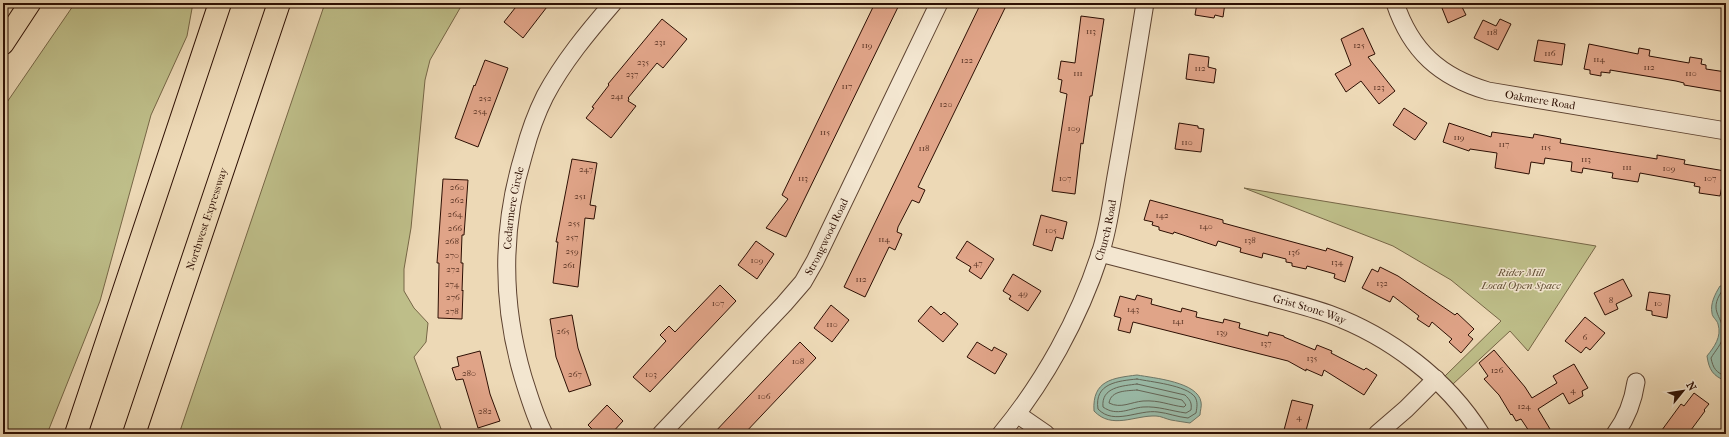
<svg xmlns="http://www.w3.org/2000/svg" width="1729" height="437" font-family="'IM FELL French Canon',serif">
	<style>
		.green { fill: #bebe89; stroke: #766646 }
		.water { fill: #9abba8; stroke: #6e7666 }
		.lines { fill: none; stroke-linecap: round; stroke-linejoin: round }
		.shore { stroke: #646556; stroke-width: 1 }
		.building { fill: #e0a488; stroke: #2d0f03 }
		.minor-casing { stroke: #5d4230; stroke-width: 19 }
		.major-casing { stroke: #2d0f03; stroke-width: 23 }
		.highway-casing { stroke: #2d0f03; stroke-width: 24 }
		.minor { stroke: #f3e6d0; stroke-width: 17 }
		.major { stroke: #edd9b6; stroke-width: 21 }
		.highway { stroke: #edd9b6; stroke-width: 22 }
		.labels { text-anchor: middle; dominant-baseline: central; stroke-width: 3; stroke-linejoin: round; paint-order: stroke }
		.number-label { font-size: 9px; fill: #5a3424 }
		.street-label { font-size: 11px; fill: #2d0f03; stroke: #f3e6d0 }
		.park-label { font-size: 11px; font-style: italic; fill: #604c32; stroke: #f3e6d0 }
	</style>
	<rect width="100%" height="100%" fill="#edd9b6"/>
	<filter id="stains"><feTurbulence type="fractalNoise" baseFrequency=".005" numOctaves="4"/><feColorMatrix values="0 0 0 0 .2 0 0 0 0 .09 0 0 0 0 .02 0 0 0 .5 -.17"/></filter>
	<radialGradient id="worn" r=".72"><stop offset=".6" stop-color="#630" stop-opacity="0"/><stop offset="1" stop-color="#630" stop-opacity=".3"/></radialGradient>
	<g class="green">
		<polygon points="75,3 193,3 187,36 151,115 100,301 47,434 3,434 3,108"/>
		<polygon points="325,3 463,3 430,60 425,80 411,228 404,269 404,291 414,308 428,323 426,342 414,357 443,434 179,434"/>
		<polygon points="1244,188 1596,246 1528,351 1510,331 1453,384 1445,376 1501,321 1451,280 1393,246"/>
	</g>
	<g class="water">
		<path d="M1720 286H1726V381C1713 376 1709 370 1707 356 1714 347 1722 337 1718 324 1717 320 1712 317 1712 313 1710 304 1715 294 1720 286Z"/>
		<path d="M1137 375C1154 378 1198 382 1201 402 1202 406 1200 411 1200 415L1190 423C1183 422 1177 421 1171 420 1166 419 1161 416 1156 416 1135 415 1112 430 1094 411 1092 380 1113 378 1137 375Z"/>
	</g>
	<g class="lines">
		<g class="shore">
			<path d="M1726 290 1722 291C1707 313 1725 316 1723 336 1722 344 1715 351 1711 358 1713 368 1716 373 1726 376"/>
			<path d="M1137 379C1151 382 1186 385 1195 397 1198 402 1197 407 1196 413L1188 418C1177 417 1168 413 1158 412 1139 409 1114 426 1098 409 1094 383 1118 381 1137 379Z"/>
			<path d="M1137 384 1185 395C1190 400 1192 402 1191 410L1186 413C1171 411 1158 406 1143 407 1130 408 1117 417 1103 407 1101 387 1122 386 1137 384Z"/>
			<path d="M1137 390 1182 400 1186 405 1184 407C1168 405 1160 400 1143 401 1131 402 1121 409 1109 403 1111 390 1127 391 1137 390Z"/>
		</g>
	</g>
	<g class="building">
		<polygon points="519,3 550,3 523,38 504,22"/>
		<polygon points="875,3 900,3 786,237 766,228 788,199 782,195"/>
		<polygon points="981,3 996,3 1005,8 918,187 925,190 919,203 912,200 898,227 897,232 902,234 895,250 889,247 865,297 844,287"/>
		<polygon points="1197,3 1225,3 1223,17 1215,15 1214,18 1195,15"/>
		<polygon points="1440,3 1460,3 1466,15 1448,23"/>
		<polygon points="1081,16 1104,19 1092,96 1090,96 1083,144 1081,143 1075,194 1052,191 1067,94 1060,92 1062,80 1058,79 1061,61 1075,63"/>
		<polygon points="662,19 687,39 663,68 657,63 628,98 629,99 628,101 636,106 611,138 586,118 594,108 592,107 609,85 608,84"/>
		<polygon points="1500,19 1511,24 1498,50 1474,38 1483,20 1496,26"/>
		<polygon points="1363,28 1375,54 1368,57 1395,91 1379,104 1361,81 1346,92 1335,74 1351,65 1341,39"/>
		<polygon points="1538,40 1565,44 1562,65 1534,61"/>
		<polygon points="1589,44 1638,54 1639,48 1650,50 1649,56 1689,63 1690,57 1702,59 1701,64 1706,65 1706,69 1726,72 1726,92 1684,85 1684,83 1676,81 1610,70 1610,73 1601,72 1601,76 1590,74 1590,70 1584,69"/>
		<polygon points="1189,54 1209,57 1208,67 1216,69 1214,83 1186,79"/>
		<polygon points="485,60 508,68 478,147 455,138 474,85 475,86"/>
		<polygon points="1404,108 1427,123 1415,140 1393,125"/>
		<polygon points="1179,123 1198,126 1198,128 1204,129 1201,152 1175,149"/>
		<polygon points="1449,123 1491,137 1492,132 1533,138 1534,134 1561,139 1560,143 1657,159 1657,155 1685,160 1684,164 1725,171 1720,196 1699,193 1700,187 1694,186 1695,183 1640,173 1638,182 1612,178 1613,173 1583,168 1582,173 1571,171 1572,162 1545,158 1544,164 1531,162 1529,174 1495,168 1497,153 1470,149 1469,151 1443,142"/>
		<polygon points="572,159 597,163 590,205 596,206 594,219 585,218 578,287 553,283 558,242 556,242"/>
		<polygon points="443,179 468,180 464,235 462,235 461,263 463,263 462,291 463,290 462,319 438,318 439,263 437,263"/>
		<polygon points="1150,200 1223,220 1223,223 1326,251 1327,248 1353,257 1345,282 1334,278 1335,274 1307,266 1306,269 1292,266 1292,263 1286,262 1286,259 1263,253 1262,258 1240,252 1241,248 1218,241 1216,246 1174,232 1173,234 1159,230 1159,227 1152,225 1153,222 1144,220"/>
		<polygon points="1041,215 1067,222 1063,239 1056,237 1052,251 1033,245"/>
		<polygon points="756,241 774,254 757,279 738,265"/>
		<polygon points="967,241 994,259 981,279 969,271 971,267 956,258"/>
		<polygon points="1380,267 1398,276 1455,315 1457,313 1474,329 1468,335 1473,339 1461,353 1449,342 1452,339 1432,322 1429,327 1417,319 1419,316 1393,296 1390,302 1362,288 1372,269 1378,272"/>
		<polygon points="1013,274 1041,291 1028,311 1009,299 1011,296 1003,291"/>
		<polygon points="1623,279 1632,296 1616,304 1618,309 1605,315 1594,293"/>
		<polygon points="720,285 736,301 650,392 633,377 666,341 660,335 669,326 675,332"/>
		<polygon points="1649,292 1670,295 1667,318 1652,315 1652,311 1646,310"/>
		<polygon points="1137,295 1152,299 1151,304 1181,312 1182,308 1197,312 1196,317 1223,323 1224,319 1240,323 1239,328 1268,336 1269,332 1284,336 1284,337 1315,350 1317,345 1332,351 1331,353 1364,370 1366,368 1377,375 1364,395 1324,370 1322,376 1306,369 1306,371 1288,361 1133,322 1130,333 1118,330 1121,318 1114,316 1120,296 1135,300"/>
		<polygon points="831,305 849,320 832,342 814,328"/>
		<polygon points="931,306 941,315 944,312 958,324 943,342 918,321"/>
		<polygon points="572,315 578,348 591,385 569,392 556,357 550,319"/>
		<polygon points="1585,317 1605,333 1590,350 1586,347 1581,353 1565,341"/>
		<polygon points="800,342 816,358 744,434 713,434"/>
		<polygon points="977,342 992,351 994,347 1007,354 995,374 967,357"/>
		<polygon points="1494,350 1525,387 1532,398 1557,383 1553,376 1574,364 1588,388 1582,391 1583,396 1569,404 1563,393 1538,409 1553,434 1531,434 1521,419 1516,421 1512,414 1511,415 1499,395 1484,379 1488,376 1479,363"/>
		<polygon points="480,351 490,394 500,421 478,428 463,379 456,380 452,368 459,366 457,357"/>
		<polygon points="1694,393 1709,404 1704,410 1705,411 1688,434 1659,434 1681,404 1684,406"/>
		<polygon points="1292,400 1313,405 1305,434 1284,430"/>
		<polygon points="607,405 623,421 611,434 597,434 588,425"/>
	</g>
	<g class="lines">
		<g class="minor-casing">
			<g id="minor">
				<path id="s1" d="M1395 3C1411 51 1440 77 1488 91L1726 131"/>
				<path id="s2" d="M1100 253C1144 264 1188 276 1232 287 1265 296 1297 303 1329 314 1389 336 1447 379 1481 434"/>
				<polyline points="1017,414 1046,434"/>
				<path id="s3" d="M544 434C535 417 529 396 523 377 501 302 501 228 524 153 529 134 536 114 545 96 563 62 588 32 613 3"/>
				<path id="s4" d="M661 434 784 304 803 282 815 261 939 3"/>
				<path id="s5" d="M1001 434C1044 382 1079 319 1100 254 1109 228 1112 198 1117 171 1127 115 1136 59 1145 3"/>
				<polyline points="1377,434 1406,409 1436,379"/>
				<path d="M1615 434C1627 418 1633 402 1636 382"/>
			</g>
		</g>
		<g class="major-casing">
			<polyline id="major" points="3,44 30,3"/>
		</g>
		<g class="highway-casing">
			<g id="highway">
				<polyline points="76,434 220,3"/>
				<path id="s6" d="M134 434 279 3"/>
			</g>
		</g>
		<use href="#minor" class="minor"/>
		<use href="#major" class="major"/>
		<use href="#highway" class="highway"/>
	</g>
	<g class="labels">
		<g class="number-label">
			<text x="1091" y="31">113</text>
			<text x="1492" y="32">118</text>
			<text x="660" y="42">231</text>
			<text x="867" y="45">119</text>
			<text x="1359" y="45">125</text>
			<text x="1550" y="53">116</text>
			<text x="1599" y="59">114</text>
			<text x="967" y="60">122</text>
			<text x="643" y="62">235</text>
			<text x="1649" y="67">112</text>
			<text x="1200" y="68">112</text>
			<text x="1078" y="73">111</text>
			<text x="1691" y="73">110</text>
			<text x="632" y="74">237</text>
			<text x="847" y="86">117</text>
			<text x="1379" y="87">123</text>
			<text x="617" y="96">241</text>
			<text x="485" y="98">252</text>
			<text x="946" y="104">120</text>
			<text x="480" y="111">254</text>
			<text x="1074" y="128">109</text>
			<text x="825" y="132">115</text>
			<text x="1459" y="137">119</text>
			<text x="1187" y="142">110</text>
			<text x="1504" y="144">117</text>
			<text x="1546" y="147">115</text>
			<text x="924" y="148">118</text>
			<text x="1586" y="159">113</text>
			<text x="1627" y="167">111</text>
			<text x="1669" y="168">109</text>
			<text x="586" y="169">247</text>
			<text x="803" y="178">113</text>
			<text x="1065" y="178">107</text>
			<text x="1710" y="178">107</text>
			<text x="457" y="187">260</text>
			<text x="580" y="196">251</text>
			<text x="457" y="200">262</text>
			<text x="455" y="214">264</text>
			<text x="1162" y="215">142</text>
			<text x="574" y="223">255</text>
			<text x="1206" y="226">140</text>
			<text x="455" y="228">266</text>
			<text x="1051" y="230">105</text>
			<text x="572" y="237">257</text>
			<text x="884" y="239">114</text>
			<text x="1250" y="240">138</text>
			<text x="452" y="241">268</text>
			<text x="572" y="251">259</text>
			<text x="1294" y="252">136</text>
			<text x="452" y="255">270</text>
			<text x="757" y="260">109</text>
			<text x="1337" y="262">134</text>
			<text x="978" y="263">47</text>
			<text x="569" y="265">261</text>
			<text x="453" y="269">272</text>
			<text x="861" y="279">112</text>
			<text x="1382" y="283">132</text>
			<text x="452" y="284">274</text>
			<text x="1023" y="293">49</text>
			<text x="453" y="297">276</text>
			<text x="1611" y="300">8</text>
			<text x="718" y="303">107</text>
			<text x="1658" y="303">10</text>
			<text x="1133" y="309">143</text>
			<text x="452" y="311">278</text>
			<text x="1178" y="321">141</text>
			<text x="832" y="324">110</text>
			<text x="563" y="331">265</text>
			<text x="1222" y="332">139</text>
			<text x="1585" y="337">6</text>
			<text x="1266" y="343">137</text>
			<text x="1312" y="358">135</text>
			<text x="798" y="361">108</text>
			<text x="1497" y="370">126</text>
			<text x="469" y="373">280</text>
			<text x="575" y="374">267</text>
			<text x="651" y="374">103</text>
			<text x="1573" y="390">4</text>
			<text x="764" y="396">106</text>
			<text x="1524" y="406">124</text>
			<text x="485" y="411">282</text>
			<text x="1299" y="417">4</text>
		</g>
		<g class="street-label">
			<text stroke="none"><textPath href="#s1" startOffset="187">Oakmere Road</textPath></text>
			<text stroke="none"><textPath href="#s3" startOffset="232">Cedarmere Circle</textPath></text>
			<text stroke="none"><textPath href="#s6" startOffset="227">Northwest Expressway</textPath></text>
			<text stroke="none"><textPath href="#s5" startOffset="231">Church Road</textPath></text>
			<text stroke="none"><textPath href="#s4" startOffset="259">Strongwood Road</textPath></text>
			<text stroke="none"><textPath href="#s2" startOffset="217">Grist Stone Way</textPath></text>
		</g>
		<g class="park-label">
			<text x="1521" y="272">Rider Mill<tspan x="1521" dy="13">Local Open Space</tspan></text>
		</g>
	</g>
	<rect width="1729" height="437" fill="none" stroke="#edd9b6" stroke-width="16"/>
	<rect x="4" y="4" width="1721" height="429" fill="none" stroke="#2d0f03" stroke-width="2"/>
	<rect x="8" y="8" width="1713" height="421" fill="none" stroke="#2d0f03"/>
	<g transform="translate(1683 391) rotate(60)" stroke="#f3e6d0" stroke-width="3" paint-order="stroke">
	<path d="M0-3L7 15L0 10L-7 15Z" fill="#2d0f03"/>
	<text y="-6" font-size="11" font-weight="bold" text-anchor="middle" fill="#2d0f03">N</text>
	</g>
	<rect width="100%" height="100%" filter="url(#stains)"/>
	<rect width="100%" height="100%" fill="url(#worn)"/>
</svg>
